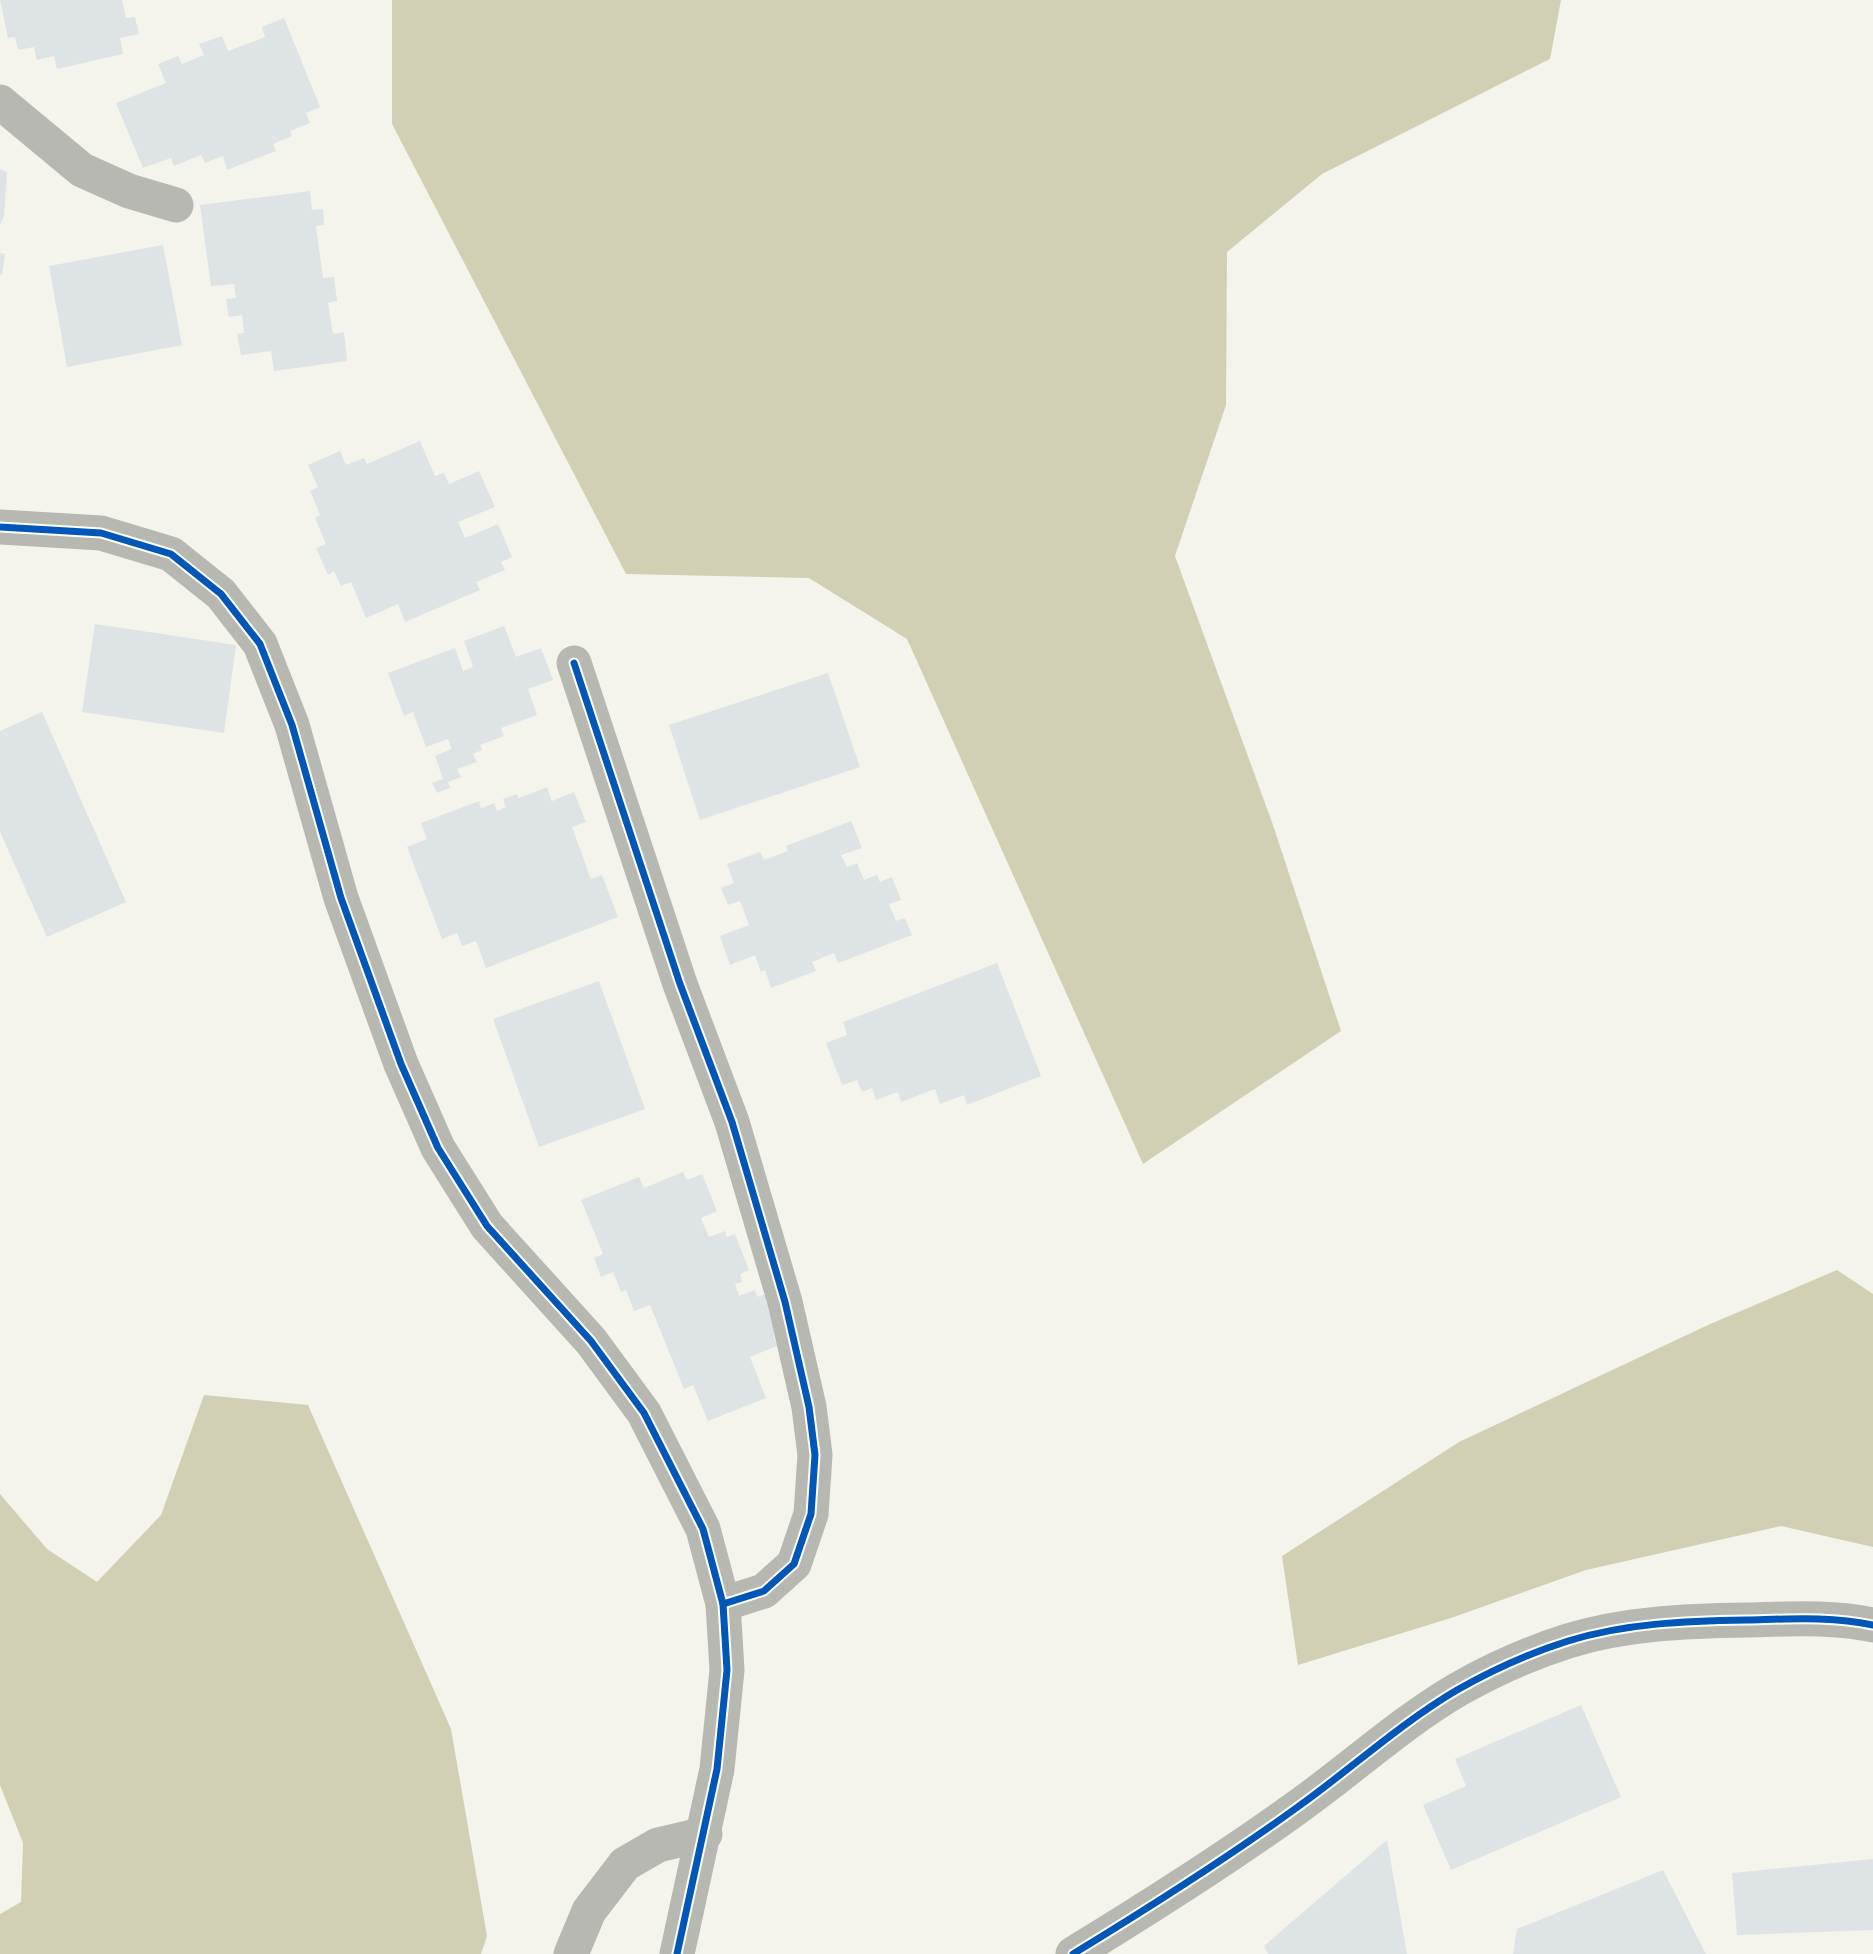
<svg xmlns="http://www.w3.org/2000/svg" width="1873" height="1954" font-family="Helvetica,sans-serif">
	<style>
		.forest { fill: #d1d0b4 }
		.building { fill: #dee3e5 }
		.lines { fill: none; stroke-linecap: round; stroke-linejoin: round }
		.street { stroke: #b8b8b2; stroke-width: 35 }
		.cycleway-casing { stroke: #fff; stroke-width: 11 }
		.cycleway { stroke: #0057b8; stroke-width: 7 }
	</style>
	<rect width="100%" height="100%" fill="#f4f4ec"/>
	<g class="forest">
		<polygon points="392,0 1561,0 1550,59 1322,174 1227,252 1226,405 1175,556 1273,825 1341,1031 1143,1164 907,639 809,578 626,574 392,124"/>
		<polygon points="1837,1270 1873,1294 1873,1547 1781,1526 1586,1570 1451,1618 1298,1665 1282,1556 1459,1442 1708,1325"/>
		<polygon points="204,1395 308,1405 451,1729 487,1936 481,1954 0,1954 0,1914 21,1902 23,1843 0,1785 0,1494 47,1549 97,1582 161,1515"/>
	</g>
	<g class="building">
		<polygon points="0,0 122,0 126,18 135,17 139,34 120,38 123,54 57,69 54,56 37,60 34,47 18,50 15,37 8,38"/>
		<polygon points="284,18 320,107 306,113 310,123 290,131 292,136 273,144 276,151 227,170 223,156 205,163 201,155 174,166 171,158 143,168 116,103 166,83 158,64 178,56 182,64 204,55 199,44 222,36 228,51 265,37 262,27"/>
		<polygon points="0,169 7,172 4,216 0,225"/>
		<polygon points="310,191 312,210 323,209 324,225 316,226 323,278 334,277 337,301 328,303 333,334 344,332 347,361 274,371 271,351 241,355 237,334 244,333 242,315 229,317 226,299 236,298 234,284 211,286 200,205"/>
		<polygon points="163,245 182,345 67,367 49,266"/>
		<polygon points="0,253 5,254 2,275 0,275"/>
		<polygon points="420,441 435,476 444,473 449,484 479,471 495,507 458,522 465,538 498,524 512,557 501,562 505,570 476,582 480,590 405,622 398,604 366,618 351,582 341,586 334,571 328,575 316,548 326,544 315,518 320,515 310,491 318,487 308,465 340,451 346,465 364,458 367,464"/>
		<polygon points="95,624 236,645 224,733 82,712"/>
		<polygon points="504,626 516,657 541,648 553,680 528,689 537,715 501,728 504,736 480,745 482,750 473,754 477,762 457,769 461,777 448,782 450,788 437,793 432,783 443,779 435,756 452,749 448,739 426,747 413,712 404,716 388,673 455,648 463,671 473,667 464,641"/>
		<polygon points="828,673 860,767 700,820 669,725"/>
		<polygon points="42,712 126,902 47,937 0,832 0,731"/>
		<polygon points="547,787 552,801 574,792 586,822 572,827 591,879 602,875 618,917 486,968 476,941 462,946 457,933 442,939 407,847 427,839 421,823 479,801 481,808 494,803 497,811 506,807 503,799 517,794 519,798"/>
		<polygon points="851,821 862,848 841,855 847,867 857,863 864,880 877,875 880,882 892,877 901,900 889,904 896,921 905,918 912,935 838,963 834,953 812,962 816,971 771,988 765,970 761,972 755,955 730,965 720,936 749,925 740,901 728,905 721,888 734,883 727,864 760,852 764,860 788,851 786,846"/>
		<polygon points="997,963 1041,1076 967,1105 964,1095 940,1104 935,1089 901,1102 898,1092 876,1100 872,1088 862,1092 857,1080 842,1085 826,1043 847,1035 843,1022"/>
		<polygon points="599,981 645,1109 539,1147 493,1019"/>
		<polygon points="683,1172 687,1180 702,1174 717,1211 701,1218 709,1237 725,1231 727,1237 735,1234 749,1270 740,1274 742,1282 735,1284 739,1296 755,1290 757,1297 767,1293 782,1331 773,1334 777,1346 750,1357 766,1398 708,1421 693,1385 684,1389 650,1305 634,1311 626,1290 621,1292 613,1272 601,1277 594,1258 603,1254 581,1200 639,1177 644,1188"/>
		<polygon points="1581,1705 1621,1797 1451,1870 1423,1805 1466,1786 1455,1759"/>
		<polygon points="1387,1840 1407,1954 1268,1954 1264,1946"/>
		<polygon points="1873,1859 1873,1930 1737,1935 1732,1873"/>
		<polygon points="1663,1870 1706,1954 1513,1954 1517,1929"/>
	</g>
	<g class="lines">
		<g class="street">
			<polyline points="0,102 82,170 129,191 176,205"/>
			<polyline points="0,527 101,533 171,554 221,594 260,644 292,725 341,898 401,1064 438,1148 487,1226 591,1341 644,1413 703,1529 723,1604 727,1670 717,1769 677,1954"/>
			<polyline points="574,663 680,984 732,1122 785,1302 809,1407 815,1455 811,1514 794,1564 764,1591 723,1604"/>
			<polyline points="571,1954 589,1911 625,1864 658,1845 705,1834"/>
			<path d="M1073 1954C1150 1907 1226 1859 1299 1806 1352 1768 1401 1723 1457 1690 1492 1670 1530 1653 1568 1641 1626 1623 1687 1621 1747 1620 1789 1619 1831 1616 1873 1625"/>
		</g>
		<g class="cycleway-casing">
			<g id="cycleway">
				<polyline points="0,527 101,533 171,554 221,594 260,644 292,725 341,898 401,1064 438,1148 487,1226 591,1341 644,1413 703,1529 723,1604 727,1670 717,1769 677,1954"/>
				<polyline points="574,663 680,984 732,1122 785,1302 809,1407 815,1455 811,1514 794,1564 764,1591 723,1604"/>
				<path d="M1073 1954C1150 1907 1226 1859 1299 1806 1352 1768 1401 1723 1457 1690 1492 1670 1530 1653 1568 1641 1626 1623 1687 1621 1747 1620 1789 1619 1831 1616 1873 1625"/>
			</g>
		</g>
		<use href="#cycleway" class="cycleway"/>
	</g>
</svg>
